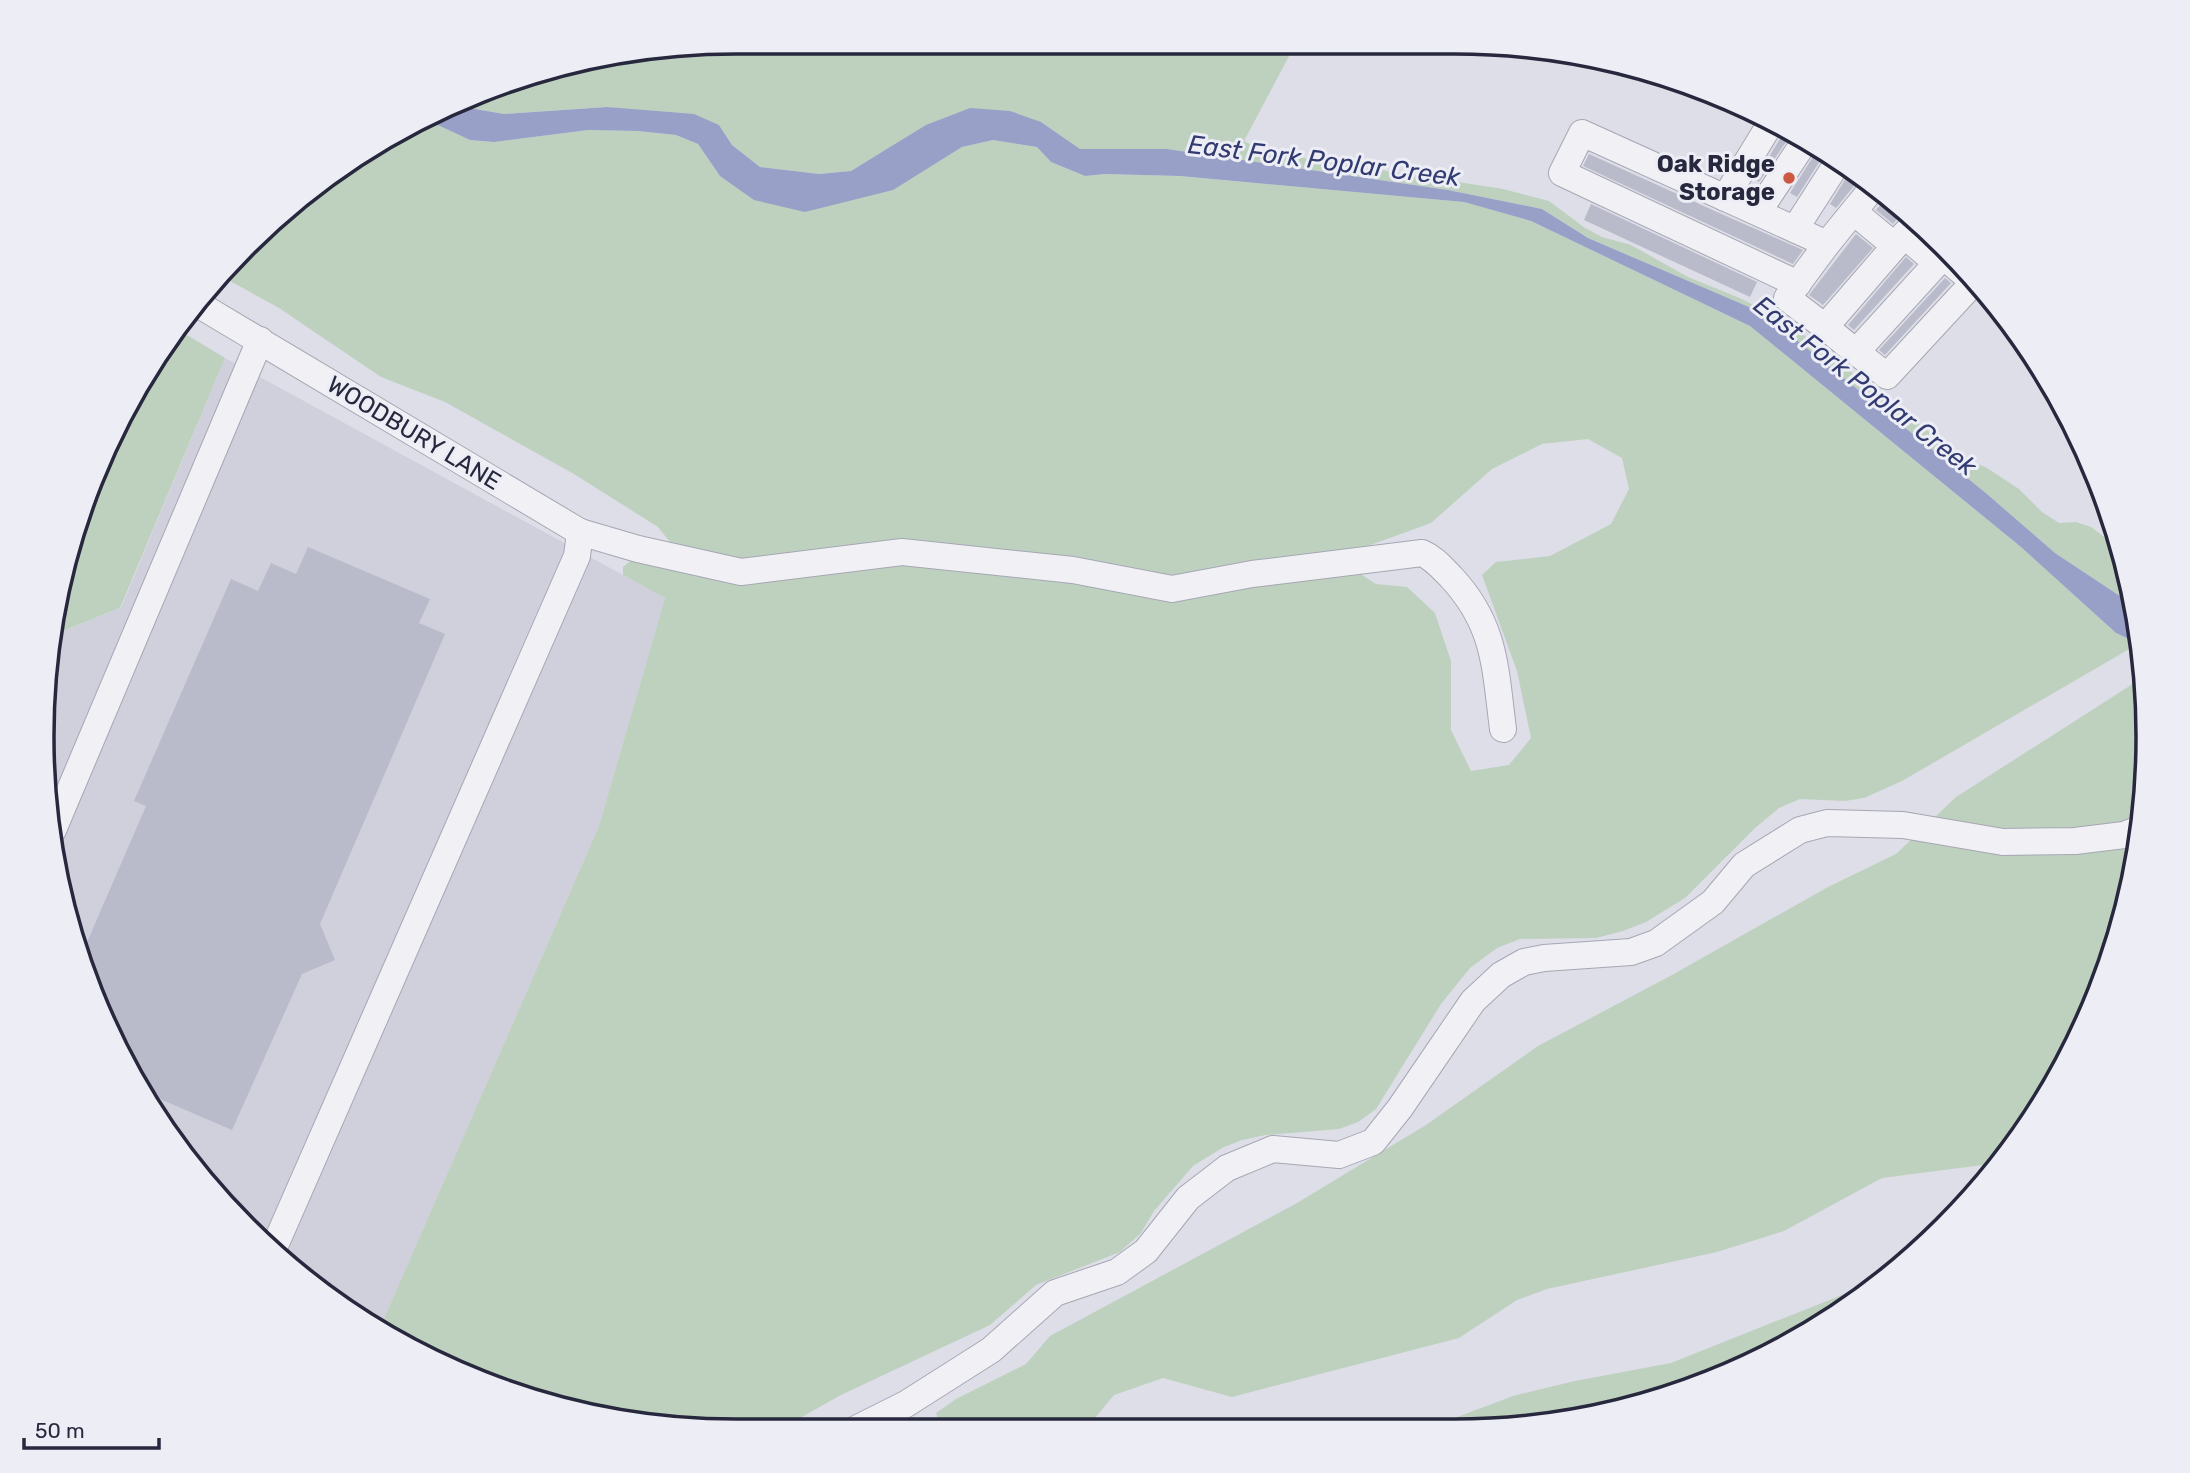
<svg xmlns="http://www.w3.org/2000/svg" width="2190" height="1473" font-family="Rubik,sans-serif">
	<style>
		.built { fill: #cfd0dc }
		.green { fill: #bed1bf; fill-rule: evenodd }
		.water { fill: #98a0c7 }
		.building { fill: #babbca }
		.lines { fill: none; stroke-linecap: round; stroke-linejoin: round }
		.minor-casing { stroke: #a6a7b4; stroke-width: 28 }
		.minor { stroke: #f0f0f5; stroke-width: 26 }
		.poi-dot { fill: #cd5841; stroke: #ecedf5; stroke-width: 2.5 }
		.labels { text-anchor: middle; dominant-baseline: central; stroke-width: 6; stroke-linejoin: round; paint-order: stroke }
		.poi-label { font-size: 24px; font-weight: bold; fill: #27283d; stroke: #ecedf5; text-anchor: end }
		.street-label { font-size: 24px; fill: #27283d; stroke: #ecedf5 }
		.water-label { font-size: 26px; font-style: italic; fill: #313a71; stroke: #ecedf5 }
		.rim { fill: none; stroke: #27283d; stroke-width: 3.5 }
	</style>
	<rect width="100%" height="100%" fill="#dddee7"/>
	<polygon class="built" points="225,358 665,598 599,826 379,1330 350,1314 246,1228 135,1083 95,1002 55,872 44,691 53,635 121,608"/>
	<g class="green">
		<polygon points="1296,43 1244,141 1265,152 1503,189 1549,201 1585,228 1602,237 1631,245 1688,277 1742,299 1792,326 1962,457 1987,468 2019,489 2042,512 2059,523 2076,522 2091,527 2119,548 2135,606 2055,553 1987,494 1763,313 1588,238 1542,209 1448,190 1167,149 1080,149 1041,122 885,151 851,171 819,174 760,167 732,145 719,125 607,107 504,114 458,106 514,79 645,48"/>
		<path d="M429 121 470 140 494 142 588 130 638 131 676 135 698 144 720 176 805 212 845 201 931 166 962 147 993 140 1037 147 1051 162 1085 176 1105 174 1180 176 1465 202 1531 221 1750 326 2021 547 2116 633 2138 644 1902 781 1864 798 1845 801 1800 799 1779 808 1755 828 1685 898 1646 922 1623 931 1596 938 1520 939 1497 948 1470 968 1441 1004 1376 1109 1358 1122 1339 1129 1266 1135 1242 1140 1222 1148 1193 1166 1154 1211 1141 1233 1120 1252 1036 1285 990 1325 841 1395 777 1431H736L601 1418 429 1359 379 1330 599 826 665 598 623 575V567L633 559 660 560 670 542 658 527 574 474 445 402 381 377 279 308 221 276 278 215 350 159ZM1588 439 1622 458 1629 489 1611 524 1550 556 1496 562 1482 575 1517 671 1531 738 1509 765 1471 771 1451 730V661L1435 613 1407 587 1376 584 1362 575 1354 551 1431 523 1492 469 1542 444Z"/>
		<polygon points="177,329 225,358 120,608 53,635 66,557 95,471"/>
		<polygon points="2142,678 2148,736 2135,872 2095,1002 2031,1122 1998,1163 1882,1178 1784,1231 1717,1252 1547,1289 1517,1300 1459,1338 1232,1397 1163,1378 1114,1395 1084,1431 942,1431 936,1413 956,1399 1026,1364 1050,1336 1297,1203 1426,1125 1538,1046 1672,975 1828,887 1896,854 1956,797"/>
		<polygon points="1882,1279 1840,1314 1720,1378 1589,1418 1454,1431 1420,1431 1513,1396 1575,1381 1671,1363"/>
	</g>
	<polygon class="water" points="458,106 504,114 607,107 694,114 719,125 732,145 760,167 819,174 851,171 926,125 970,108 1010,111 1041,122 1080,149 1167,149 1448,190 1542,209 1588,238 1763,313 1987,494 2055,553 2135,606 2139,644 2116,633 2021,547 1750,326 1531,221 1464,202 1180,176 1105,174 1085,176 1051,162 1037,147 993,140 962,147 893,190 805,212 754,200 720,176 698,144 676,135 638,131 588,130 494,142 470,140 429,121"/>
	<g class="building">
		<polygon points="1786,129 1792,133 1759,182 1755,180"/>
		<polygon points="1818,149 1825,153 1797,197 1790,193"/>
		<polygon points="1589,154 1717,212 1803,250 1793,264 1583,166"/>
		<polygon points="1851,170 1862,176 1836,208 1830,204"/>
		<polygon points="1888,196 1905,210 1893,224 1876,210"/>
		<polygon points="1591,204 1757,282 1750,297 1584,220"/>
		<polygon points="1856,234 1873,248 1823,305 1809,295"/>
		<polygon points="1906,257 1914,264 1854,330 1848,325"/>
		<polygon points="1945,278 1951,283 1885,355 1879,350"/>
		<polygon points="308,547 430,599 419,623 445,634 320,924 335,960 302,974 232,1130 160,1099 155,1110 135,1083 95,1002 81,956 146,806 134,801 231,579 258,591 271,563 296,574"/>
	</g>
	<g class="lines">
		<g class="minor-casing">
			<g id="minor">
				<polyline points="1725,198 1772,121"/>
				<polyline points="1758,212 1805,141"/>
				<polyline points="1854,212 1895,246 1916,221"/>
				<polyline points="1795,229 1838,162"/>
				<polyline points="1904,235 1937,263 1942,255 1974,282"/>
				<polyline points="1827,244 1787,298 1825,327 1895,246"/>
				<polyline points="1798,284 1562,173 1582,133 1827,244 1875,185"/>
				<path d="M196 303 580 532 638 549 741 572 902 552 1073 570 1172 589 1252 574 1422 553C1434 558 1442 568 1451 577 1496 625 1495 668 1503 729"/>
				<polyline points="1825,327 1856,352 1937,263"/>
				<polyline points="1856,352 1887,376 1974,282"/>
				<polyline points="53,830 260,340"/>
				<polyline points="273,1250 577,556 580,532"/>
				<polyline points="852,1431 906,1404 991,1350 1055,1293 1117,1272 1146,1251 1188,1198 1227,1168 1273,1149 1339,1155 1373,1142 1400,1108 1473,1001 1501,975 1524,962 1544,958 1631,952 1656,943 1713,902 1744,865 1800,830 1827,823 1903,825 2003,842 2075,841 2124,835 2139,829"/>
			</g>
		</g>
		<use href="#minor" class="minor"/>
	</g>
	<circle class="poi-dot" cx="1789" cy="178" r="7"/>
	<g class="labels">
		<g class="poi-label">
			<text x="1775" y="164">Oak Ridge<tspan x="1775" dy="28">Storage</tspan></text>
		</g>
		<g class="street-label">
			<text transform="translate(414 433) rotate(31)">WOODBURY LANE</text>
		</g>
		<g class="water-label">
			<text transform="translate(1324 161) rotate(7)">East Fork Poplar Creek</text>
			<text transform="translate(1865 386) rotate(38)">East Fork Poplar Creek</text>
		</g>
	</g>
	<path d="M0 0H2190V1473H0ZM736 54H1454A682 682 0 0 1 2136 736V737A682 682 0 0 1 1454 1419H736A682 682 0 0 1 54 737V736A682 682 0 0 1 736 54Z" fill="#ecedf5" fill-rule="evenodd"/>
	<path class="rim" d="M736 54H1454A682 682 0 0 1 2136 736V737A682 682 0 0 1 1454 1419H736A682 682 0 0 1 54 737V736A682 682 0 0 1 736 54Z"/>
	<path d="M24 1438v10h135v-10" fill="none" stroke="#27283d" stroke-width="3.5"/>
	<text x="35" y="1438" font-size="21" fill="#27283d" stroke="#ecedf5" stroke-width="5" paint-order="stroke">50 m</text>
</svg>
